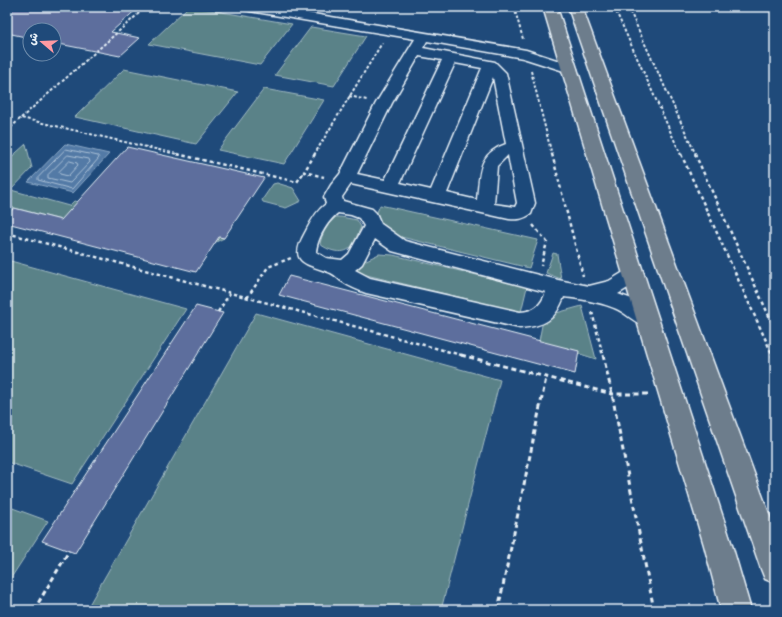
<svg xmlns="http://www.w3.org/2000/svg" width="782" height="617" font-family="'Architects Daughter','Playpen Sans Arabic',sans-serif">
	<style>
		.green { fill: #5a8288; stroke: #a1bac0 }
		.water { fill: #527aa6; stroke: #8eaac7 }
		.lines { fill: none; stroke-linecap: round; stroke-linejoin: round }
		.shore { stroke: #acc1d7; stroke-width: 1 }
		.building { fill: #5d6e9d; stroke: #e8f1f8 }
		.minor-casing { stroke: #e8f1f8; stroke-width: 3 }
		.major-casing { stroke: #e8f1f8; stroke-width: 3 }
		.path-far2 { stroke: #e8f1f8; stroke-width: 2; stroke-dasharray: 3 2; stroke-linecap: butt }
		.path-far1 { stroke: #e8f1f8; stroke-width: 2.5; stroke-dasharray: 3.5 3; stroke-linecap: butt }
		.path { stroke: #e8f1f8; stroke-width: 3; stroke-dasharray: 5 3.5; stroke-linecap: butt }
		.minor { fill: #1f4a7a; fill-rule: evenodd }
		.major { fill: #6d7d8c; fill-rule: evenodd }
	</style>
	<rect width="100%" height="100%" fill="#1f4a7a"/>
	<filter id="ink" filterUnits="userSpaceOnUse"><feTurbulence type="fractalNoise" baseFrequency=".025" numOctaves="2"/><feDisplacementMap in="SourceGraphic" scale="8" xChannelSelector="R" yChannelSelector="G"/><feConvolveMatrix kernelMatrix="1 2 1 2 8 2 1 2 1" color-interpolation-filters="sRGB"/></filter>
	<g filter="url(#ink)">
		<g class="green">
			<polygon points="188,7 192,7 292,24 260,65 149,44"/>
			<polygon points="311,27 366,36 334,86 275,75"/>
			<polygon points="124,69 238,92 196,144 75,117"/>
			<polygon points="264,89 324,100 284,164 218,150"/>
			<polygon points="26,144 32,168 11,190 69,206 74,201 78,202 224,238 192,254 7,206 7,161"/>
			<polygon points="277,183 293,188 301,201 286,208 263,202 262,200 273,184"/>
			<path d="M380 205 538 240 529 268 393 235C383 228 381 224 377 212Z"/>
			<path d="M336 217H341L357 220 361 227C358 233 355 242 351 247 343 256 327 250 320 244 322 233 328 224 336 217Z"/>
			<polygon points="553,253 557,254 561,279 546,273"/>
			<polygon points="379,254 393,255 527,287 521,312 354,272 360,263"/>
			<polygon points="7,260 186,309 72,484 7,462"/>
			<polygon points="582,306 596,359 539,341 543,320 549,315"/>
			<polygon points="256,313 500,380 441,610 86,610"/>
			<polygon points="7,506 48,521 7,584"/>
		</g>
		<polygon class="water" points="65,144 109,154 73,193 28,182"/>
		<g class="lines">
			<g class="shore">
				<polygon points="66,149 98,156 99,158 72,189 38,180 38,178"/>
				<polygon points="68,155 89,159 90,162 70,183 48,178 48,175"/>
				<polygon points="70,161 77,163 78,165 68,176 60,174 59,172"/>
			</g>
		</g>
		<g class="building">
			<polygon points="7,7 139,7 111,32 140,38 120,56 54,43 54,30 30,30 30,38 7,33"/>
			<polygon points="127,147 264,178 224,238 219,237 196,272 7,223 7,215 14,208 61,220"/>
			<polygon points="289,276 579,351 575,374 279,295"/>
			<polygon points="196,306 223,313 75,553 42,541"/>
		</g>
		<g class="lines">
			<g class="minor-casing">
				<path id="minor" d="M244 7H272L526 50 575 66 577 69 575 72 570 73 523 58 427 41 423 48 495 62 506 73 535 203 531 214C523 219 518 220 509 219L351 184 342 197 343 201 372 209 376 213 381 224 405 241 558 280 589 286 609 281 627 270 634 268 641 270 644 275 641 280 618 294C632 299 651 305 658 319L655 325C642 329 633 319 622 312 608 303 581 299 564 297 555 320 545 326 520 328L366 293C358 290 350 287 343 282 339 280 336 275 331 273 305 263 287 264 306 231 311 221 317 210 326 204L324 197 331 185 340 174 376 103 415 39 250 11 246 10ZM419 56 442 60 385 180 357 174 392 103ZM455 63 482 68 431 190 400 183ZM493 77 506 144C477 154 480 174 477 200L447 193ZM508 155 517 203 515 207 494 204 497 166ZM338 213 351 215 359 218 364 226 349 254 342 260 326 258 316 252C317 239 327 221 338 213ZM375 239 392 251 546 292C541 306 534 311 520 312L370 278 355 270 362 264Z"/>
			</g>
			<g class="major-casing">
				<g id="major">
					<polygon points="543,7 557,7 732,545 751,610 721,610 704,545"/>
					<polygon points="568,7 582,7 775,530 775,583 765,579 761,569"/>
				</g>
			</g>
			<g class="path-far2">
				<polyline points="514,7 523,39"/>
				<polyline points="614,7 681,155"/>
				<polyline points="628,7 696,155"/>
				<polyline points="531,71 552,155"/>
				<polyline points="349,96 367,100"/>
				<polyline points="21,118 146,7"/>
				<polyline points="7,131 21,118 181,155"/>
				<polyline points="314,155 382,43"/>
			</g>
			<g class="path-far1">
				<polyline points="177,154 297,182 304,172"/>
				<polyline points="315,154 304,172 324,177"/>
				<polyline points="552,154 583,276"/>
				<polyline points="681,154 773,356"/>
				<polyline points="695,154 775,329"/>
				<polyline points="533,225 547,242 541,266"/>
				<polyline points="7,233 465,356"/>
				<polyline points="247,298 268,267 291,258"/>
				<polyline points="218,312 230,293"/>
				<polyline points="592,312 603,356"/>
			</g>
			<g class="path">
				<polyline points="461,355 612,394 648,394"/>
				<polyline points="603,355 612,394 654,610"/>
				<polyline points="772,355 775,361"/>
				<polyline points="34,610 69,551"/>
				<polyline points="498,610 546,378"/>
			</g>
			<use href="#minor" class="minor"/>
			<use href="#major" class="major"/>
		</g>
	</g>
	<rect width="782" height="617" fill="none" stroke="#1f4a7a" stroke-width="24"/>
	<rect x="12" y="12" width="758" height="593" fill="none" stroke="#e8f1f8" stroke-width="1.5" filter="url(#ink)"/>
	<g transform="translate(42 42) rotate(289)"><circle r="19" fill="#1f4a7a" stroke="#6f8dac"/>
	<path d="M0-3L7 15L0 10L-7 15Z" fill="#ff9aa2"/>
	<text y="-6" font-size="11" font-weight="bold" text-anchor="middle" fill="#e8f1f8">ش</text>
	</g>
</svg>
